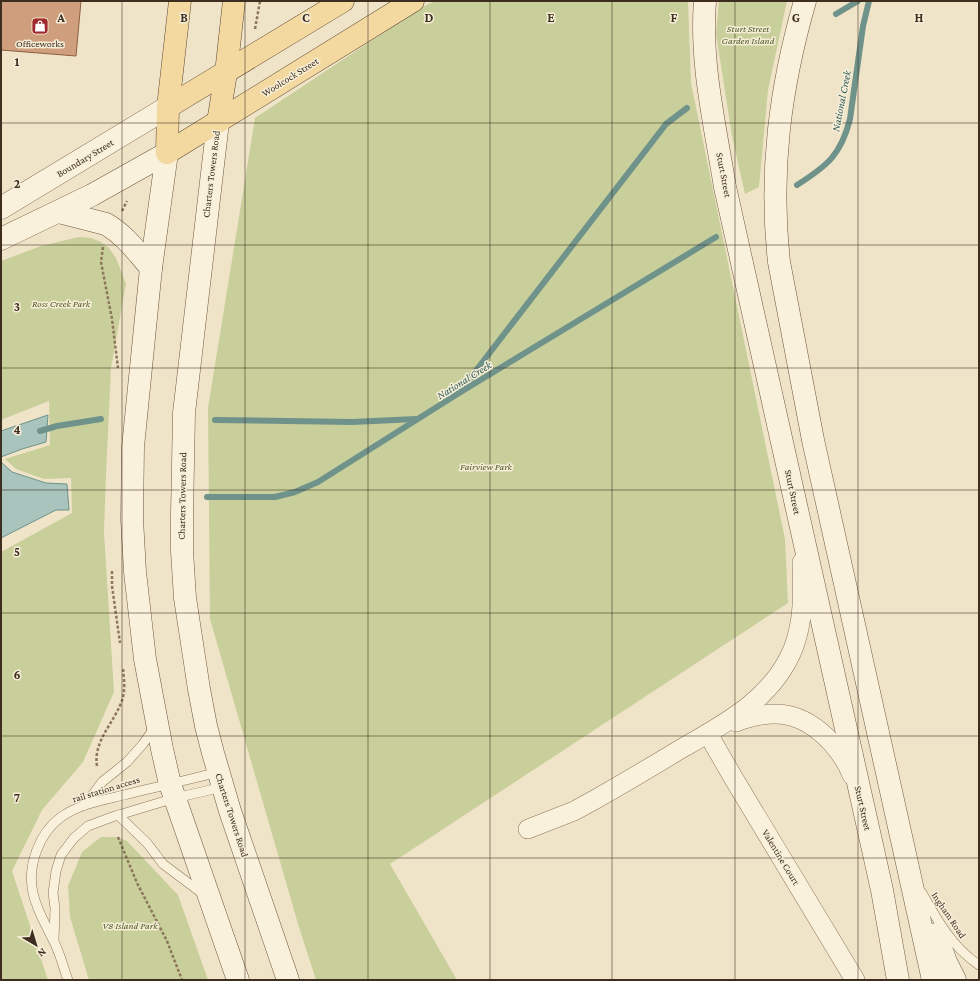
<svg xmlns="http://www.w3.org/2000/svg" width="980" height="981" font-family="'Crimson Pro',serif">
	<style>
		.green { fill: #c9cf9b }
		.water { fill: #a9c4bc; stroke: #6f938a }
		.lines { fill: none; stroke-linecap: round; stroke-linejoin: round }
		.stream { stroke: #6f938a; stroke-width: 6 }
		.building { fill: #cf9f7d; stroke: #8d5f41 }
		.service-casing { stroke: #8d765c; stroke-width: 10 }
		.minor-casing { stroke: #8d765c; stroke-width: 20 }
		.secondary-casing { stroke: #6f573f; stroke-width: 23 }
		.primary-casing { stroke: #5b4430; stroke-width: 23 }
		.path { stroke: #8d765c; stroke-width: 2.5; stroke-dasharray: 3 2; stroke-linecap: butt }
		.service { stroke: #faf1dc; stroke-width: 9 }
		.minor { stroke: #faf1dc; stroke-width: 19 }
		.secondary { stroke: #faf1dc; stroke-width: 22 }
		.primary { stroke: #f3d9a0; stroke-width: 22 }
		.grid { fill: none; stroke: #3d2e20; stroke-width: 1; stroke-opacity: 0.55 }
		.labels { text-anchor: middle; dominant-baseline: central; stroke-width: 3; stroke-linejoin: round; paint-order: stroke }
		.park-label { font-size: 10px; font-style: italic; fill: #4d5a26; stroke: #f7eed8 }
		.poi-label { font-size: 10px; fill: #3d2e20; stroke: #f7eed8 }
		.street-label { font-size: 10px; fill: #3d2e20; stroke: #f7eed8 }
		.water-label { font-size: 11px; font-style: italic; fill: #2f5d5a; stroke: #f7eed8 }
		.grid-label { font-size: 13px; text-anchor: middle; font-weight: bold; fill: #3d2e20; stroke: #f7eed8; stroke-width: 3; stroke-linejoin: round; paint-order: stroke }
	</style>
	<rect width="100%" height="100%" fill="#f0e4c8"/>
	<g class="green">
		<polygon points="435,1 688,1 691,83 785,539 788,603 390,864 457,980 316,980 298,924 210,619 208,408 255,118 422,7"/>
		<polygon points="719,1 787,1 768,90 759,187 745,194 732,136 716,34"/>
		<polygon points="79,237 91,238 101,242 109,248 116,258 126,284 111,368 106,475 104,532 114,692 83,762 42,810 12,871 48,980 1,980 1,552 72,513 71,478 44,479 16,469 5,459 50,445 49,401 1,420 1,261 41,246"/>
		<polygon points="101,837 118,837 127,841 178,895 208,980 89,980 70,917 68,886 82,852"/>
	</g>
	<g class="water">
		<polygon points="48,415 46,442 22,449 1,457 1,431"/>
		<polygon points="1,462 12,472 46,483 67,484 69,510 56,510 1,538"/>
	</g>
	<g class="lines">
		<g class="stream">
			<polyline points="836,14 858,1"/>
			<path d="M797 185C827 166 841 155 850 119L863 26 869 1"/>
			<polyline points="461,390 666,124 687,108"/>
			<polyline points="215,420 352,422 416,419"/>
			<polyline points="40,431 57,426 101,419"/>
			<polyline points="207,497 275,497 295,492 318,482 459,393 716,237"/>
		</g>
	</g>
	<polygon class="building" points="1,1 81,1 76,56 1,50"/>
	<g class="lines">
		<g class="service-casing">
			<g id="service">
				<polyline points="85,805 102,782 127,762 143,744 155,727"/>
				<polyline points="118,815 147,843 163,864 203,894"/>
				<path d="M922 893C937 920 952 947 979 965"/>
				<polyline points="54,940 55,908 53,893 56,871 61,855 74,838 88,826 112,817 175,798 223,787"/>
				<path d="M68 980C63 967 60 952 53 940 45 923 37 911 33 893 27 866 39 833 61 817 79 804 103 800 124 795 155 787 187 780 219 772"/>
			</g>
		</g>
		<g class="minor-casing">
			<g id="minor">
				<path d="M736 722C774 708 802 711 831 742 840 752 847 762 852 775"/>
				<polyline points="708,734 734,779 855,980"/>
				<path d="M528 829 574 811 596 799C624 783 651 767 679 750 724 724 772 700 793 649 804 621 803 592 802 562"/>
			</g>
		</g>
		<g class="secondary-casing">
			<g id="secondary">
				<path d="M705 1C700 63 715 125 725 187L882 890 898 980"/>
				<path d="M805 1C780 88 769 172 779 262L813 440 933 980"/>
				<polyline points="218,122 184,413 182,515 182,551 185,598 199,689 206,726 213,753 230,811 288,980"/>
				<polyline points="167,153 151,268 133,447 132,519 135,572 145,659 162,749 170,784 238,980"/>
				<polyline points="1,208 168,107"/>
				<path d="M59 212 106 224C125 235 137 252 151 268"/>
				<polyline points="1,239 92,195 167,153"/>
				<polyline points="936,934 946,962 955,980"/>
			</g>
		</g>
		<g class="primary-casing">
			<g id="primary">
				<polyline points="168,107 343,1"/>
				<polyline points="218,122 226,73 234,1"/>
				<polyline points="167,153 413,1"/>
				<polyline points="167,153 168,107 180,1"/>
			</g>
		</g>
		<g class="path">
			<polyline points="255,29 260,1"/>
			<polyline points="122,211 127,201"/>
			<polyline points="103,247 101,262 112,319 118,368"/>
			<polyline points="112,571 112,586 120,643"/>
			<path d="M97 766C93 742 113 724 121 703 126 692 124 679 123 668"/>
			<polyline points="118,837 137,883 167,941 182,980"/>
		</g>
		<use href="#service" class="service"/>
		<use href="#minor" class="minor"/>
		<use href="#secondary" class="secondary"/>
		<use href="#primary" class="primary"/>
	</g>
	<path class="grid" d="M122 1V980M245 1V980M368 1V980M490 1V980M612 1V980M735 1V980M858 1V980M1 123H979M1 245H979M1 368H979M1 490H979M1 613H979M1 736H979M1 858H979"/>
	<defs>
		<g id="shop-square" transform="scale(0.9)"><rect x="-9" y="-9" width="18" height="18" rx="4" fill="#9e2a2b" stroke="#f7eed8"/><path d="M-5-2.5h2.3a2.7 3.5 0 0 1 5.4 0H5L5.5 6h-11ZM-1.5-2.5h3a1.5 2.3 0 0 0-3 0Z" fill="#fff"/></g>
	</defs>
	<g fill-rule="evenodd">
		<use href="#shop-square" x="40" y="26"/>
	</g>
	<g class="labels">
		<g class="park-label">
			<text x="748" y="28">Sturt Street<tspan x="748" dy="12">Garden Island</tspan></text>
			<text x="61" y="303">Ross Creek Park</text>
			<text x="486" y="466">Fairview Park</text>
			<text x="130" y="925">V8 Island Park</text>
		</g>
		<g class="poi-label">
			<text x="40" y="43">Officeworks</text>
		</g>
		<g class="street-label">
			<text transform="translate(290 77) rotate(-32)">Woolcock Street</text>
			<text transform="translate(85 158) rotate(-31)">Boundary Street</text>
			<text transform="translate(211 174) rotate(-83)">Charters Towers Road</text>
			<text transform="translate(724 175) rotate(79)">Sturt Street</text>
			<text transform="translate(793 492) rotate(78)">Sturt Street</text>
			<text transform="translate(182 496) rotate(-89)">Charters Towers Road</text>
			<text transform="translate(106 789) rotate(-17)">rail station access</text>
			<text transform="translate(863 808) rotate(77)">Sturt Street</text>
			<text transform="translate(232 815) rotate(72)">Charters Towers Road</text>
			<text transform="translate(781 857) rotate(59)">Valentine Court</text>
			<text transform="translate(949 915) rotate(56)">Ingham Road</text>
		</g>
		<g class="water-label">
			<text transform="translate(841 101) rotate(-79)">National Creek</text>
			<text transform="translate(464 380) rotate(-32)">National Creek</text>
		</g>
	</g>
	<g class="grid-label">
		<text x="61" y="22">A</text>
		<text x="184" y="22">B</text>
		<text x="306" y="22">C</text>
		<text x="429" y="22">D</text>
		<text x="551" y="22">E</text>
		<text x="674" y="22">F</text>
		<text x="796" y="22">G</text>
		<text x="919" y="22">H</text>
		<text x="17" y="66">1</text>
		<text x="17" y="188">2</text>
		<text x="17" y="311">3</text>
		<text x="17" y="434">4</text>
		<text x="17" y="556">5</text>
		<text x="17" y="679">6</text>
		<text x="17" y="802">7</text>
	</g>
	<rect width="980" height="981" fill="none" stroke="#3d2e20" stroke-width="4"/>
	<g transform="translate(36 945) rotate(142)" stroke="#f7eed8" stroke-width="3" paint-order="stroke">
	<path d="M0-3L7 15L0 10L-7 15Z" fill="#3d2e20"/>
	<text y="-6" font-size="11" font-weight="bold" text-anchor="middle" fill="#3d2e20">N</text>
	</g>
</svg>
